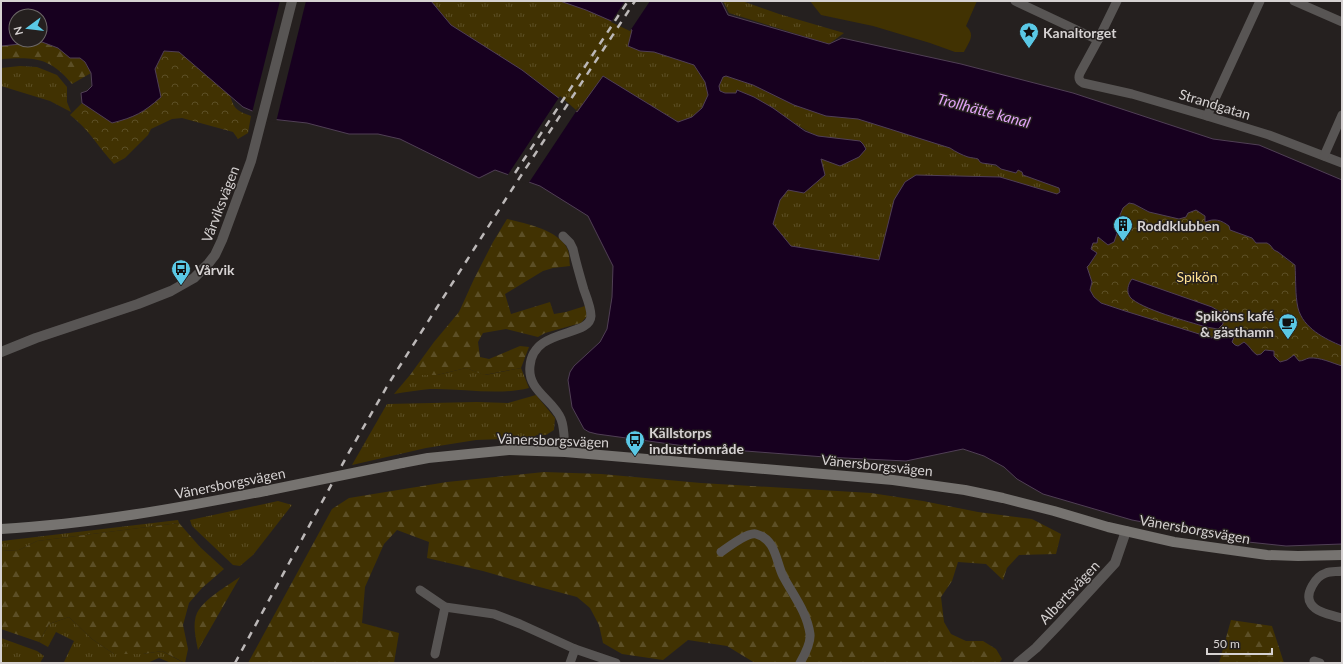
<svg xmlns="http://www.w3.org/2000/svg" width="1343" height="664" font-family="Lato,sans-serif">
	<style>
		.grass { fill: url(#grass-tufts) }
		.forest { fill: url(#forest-firs) }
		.park { fill: url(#park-crowns) }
		.pitch { fill: #413202 }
		.water { fill: #17001f; stroke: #503f55; fill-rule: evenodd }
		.pier { fill: #25201f }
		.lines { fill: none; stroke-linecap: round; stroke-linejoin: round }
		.minor { stroke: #585554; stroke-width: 9 }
		.tertiary { stroke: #585554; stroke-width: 10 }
		.secondary { stroke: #767370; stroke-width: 10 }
		.rail { stroke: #bcb8b8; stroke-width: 2.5; stroke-dasharray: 7 7; stroke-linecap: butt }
		.secondary-bridge { stroke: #767370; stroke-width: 10 }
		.labels { text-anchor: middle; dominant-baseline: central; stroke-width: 3; stroke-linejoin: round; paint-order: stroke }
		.poi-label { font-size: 14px; font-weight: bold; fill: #d6d2d2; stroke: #25201f; text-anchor: start }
		.street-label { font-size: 14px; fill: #d6d2d2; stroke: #25201f }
		.park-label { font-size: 14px; fill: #ffe191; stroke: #25201f }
		.water-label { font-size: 15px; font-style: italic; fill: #e1a3f6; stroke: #25201f }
	</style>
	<defs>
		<pattern id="grass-tufts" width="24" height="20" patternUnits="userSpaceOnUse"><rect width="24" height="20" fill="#413202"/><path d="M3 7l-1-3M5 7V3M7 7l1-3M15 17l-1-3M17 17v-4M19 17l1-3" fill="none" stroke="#5c4f26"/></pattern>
		<pattern id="forest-firs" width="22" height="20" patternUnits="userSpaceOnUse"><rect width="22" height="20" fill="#413202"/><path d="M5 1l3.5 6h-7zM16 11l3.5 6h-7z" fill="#5c4f26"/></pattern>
		<pattern id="park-crowns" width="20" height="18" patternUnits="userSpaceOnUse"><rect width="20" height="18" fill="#413202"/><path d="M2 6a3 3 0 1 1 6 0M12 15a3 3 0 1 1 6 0" fill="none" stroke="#5c4f26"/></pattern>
	</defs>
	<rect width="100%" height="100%" fill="#25201f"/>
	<g class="grass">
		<polygon points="431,1 560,1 586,10 633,30 628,46 640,51 654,52 694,65 705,82 708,95 702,108 692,117 678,122 603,76 577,112 522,70 451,25"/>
		<polygon points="723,1 742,1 779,14 844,33 829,44 729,13"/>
		<polygon points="20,66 37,67 57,75 67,87 67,102 71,112 50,101 1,86 1,68"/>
		<path d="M726 76 753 85 794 105 826 116 858 119 950 148C956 152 962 155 968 157 972 158 975 158 979 159L982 163C995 165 1003 169 1016 173L1018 170 1022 172 1023 175 1059 188 1060 192 1058 194 894 200 879 260 791 246 773 224 780 200 788 189 804 193 821 159 818 136C801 129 789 119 774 109 763 101 750 96 737 91L736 93H725L720 91 719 86 723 77Z"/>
		<path d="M466 368 485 375 521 368 529 388C496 396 463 388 430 389 418 390 406 392 394 394L410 375H437Z"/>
		<polygon points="536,395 555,418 554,430 546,435 537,435 531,438 476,440 426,448 352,465 387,404 477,402 508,403"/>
		<polygon points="278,501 292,505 253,555 240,566 233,565 192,526 190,520"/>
		<polygon points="178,520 179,523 37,541 19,550 1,551 1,541 2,541"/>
		<polygon points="69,617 92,639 114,654 143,654 162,651 184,663 171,663 159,658 147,663 72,663 64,662 74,641 56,632 48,647 39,642 49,624"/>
		<polygon points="1,638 37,651 44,656 40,663 1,663"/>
	</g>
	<g class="forest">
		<path d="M42 42 58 48 70 57 80 58 85 62 91 73 72 84C50 57 34 57 1 59V46Z"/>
		<path d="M507 219C525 223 558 230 567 248 570 253 569 261 570 266L553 268 543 271 505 294 511 314 550 302 554 314 566 312 585 306 587 316 581 323 545 333 538 337 506 329 483 333 478 342 480 357 489 359 520 346 529 347 521 368 484 375 466 368 437 375H410L434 342 459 312 474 279 493 242Z"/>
		<polygon points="544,472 601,474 701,483 871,493 923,501 978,512 1032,519 1061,534 1056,554 1019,555 1007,568 1003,580 986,564 958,562 952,581 941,597 944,622 951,634 966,641 983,641 996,649 1002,659 999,663 755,663 727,646 688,640 663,660 622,654 603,643 599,625 590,608 577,597 532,585 483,571 427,558 429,542 397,530 384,544 365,587 362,623 399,633 394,663 248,663 332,509 349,498 447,482"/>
		<polygon points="179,523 200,547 224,569 202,588 189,603 183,625 188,649 185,663 162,651 143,654 114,654 92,639 69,617 49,624 39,642 1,629 1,551 19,550 37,541"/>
		<path d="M240 577 198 650C196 639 192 624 197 613 204 599 227 586 240 577Z"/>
		<polygon points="1231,620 1272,626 1284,663 1219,663"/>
	</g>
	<g class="park">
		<path d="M164 51 179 52 230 95C234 110 238 111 251 116L248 133 238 139 233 132 182 118 172 119 151 129 148 135 125 158 114 164C99 148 88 128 70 115L82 103 113 122 161 97 155 69Z"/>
		<path d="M1129 203C1137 204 1141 210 1149 212 1163 217 1182 213 1196 210L1205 216 1206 220C1215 219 1222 221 1229 226L1230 230 1236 232 1262 243H1267L1270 245 1274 250 1278 252 1287 260 1295 265C1296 279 1294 295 1298 308 1303 328 1325 339 1342 346V366C1332 363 1319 356 1309 358 1305 359 1303 361 1299 361L1294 355 1287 360 1280 362 1273 356 1274 351 1257 355 1251 351 1248 345H1235L1232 342 1236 333 1235 331 1230 329 1213 339 1125 311 1101 303 1094 297 1090 290 1092 282 1087 267 1089 265 1097 254 1091 250 1093 243H1096L1098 236 1102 241 1114 242C1116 236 1119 229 1120 223 1122 215 1119 208 1129 203Z"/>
	</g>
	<path class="pitch" d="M810 1H977L966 26C976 35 969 42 964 52H955L930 43 873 26 821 15Z"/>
	<g class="water">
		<path d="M1 1H431L451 25 522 70 577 112 603 76 678 122 692 117 702 108 708 95 705 82 694 65 654 52 640 51 628 46 632 30 586 10 560 1H721L728 15 829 44 842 38 961 64 1073 93 1213 139 1259 145 1342 180V346C1325 339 1303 328 1298 308 1295 295 1296 279 1295 265L1278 252 1274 250 1270 245 1267 243H1256L1252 238 1230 230 1229 226C1221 220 1215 218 1205 222V216L1196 210 1188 213 1186 217 1179 219 1149 212 1134 204 1129 203 1123 208 1120 215 1121 222 1114 242 1108 245 1098 237 1097 243H1093L1091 249 1097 253 1089 265 1087 267 1092 282 1090 290 1094 297 1101 303 1125 311 1212 338 1222 327 1236 331V333L1232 342 1235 345 1238 346 1244 342C1250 346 1251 351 1257 355L1261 354 1265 350 1274 351V356L1280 362 1287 360 1294 355 1299 361C1303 361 1305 359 1309 358 1320 357 1332 363 1342 366V544L1286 546 1248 542 1132 520 1043 494 1017 479 1004 467 984 456 963 449 906 461 825 457 692 447 597 434 589 432 584 429 572 407 568 380 570 372 574 366 600 342 607 329 612 297 613 266 588 216 540 186 495 170 479 178 400 139 378 134H349L307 123 271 119 243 107 179 52 164 51 155 69 161 97C143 113 135 117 112 123L82 103 81 93 87 91 92 86 91 73 85 62 80 58H70L58 48 42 42 1 46ZM16 16H40V40H16ZM726 76 753 85 794 105 826 116 858 119 950 148C956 152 962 155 968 157 972 158 975 158 978 159L980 162 982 163 996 165 1001 169 1016 173 1018 170 1022 172 1023 175 1059 188 1060 192 1057 194 1000 177 916 175 905 182 894 200 879 260 791 246 773 224 780 200 788 190 804 193 825 175 821 159 840 166 859 157 866 149 863 144 860 141 818 136 805 131 773 108 754 97 737 90 736 93H725L720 91 719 86 723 77Z"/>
		<path d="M1132 279 1212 307 1222 313 1223 324 1218 329 1206 327C1190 322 1140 309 1130 297 1126 291 1128 284 1132 279Z"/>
	</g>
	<g class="pier">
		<polygon points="280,1 306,1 276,122 271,121 252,113"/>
		<polygon points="625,1 650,1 630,31 611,22"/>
		<polygon points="560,96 576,110 581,104 528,184 507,176"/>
	</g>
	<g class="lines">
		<g class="minor">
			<polyline points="1015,1 1098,40"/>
			<path d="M1117 1 1098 40 1080 73C1078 78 1079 81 1083 83L1132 94 1207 116 1269 135 1342 163"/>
			<polyline points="1294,1 1342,22"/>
			<polyline points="1207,116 1260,1"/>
			<polyline points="1324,156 1342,115"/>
			<path d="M563 236 570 243 573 249C576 263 580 276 584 290 587 298 591 308 591 316 590 338 533 327 530 366 527 391 553 399 561 419 565 429 564 442 565 452"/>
			<path d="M721 552C728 547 748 532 756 534 776 539 776 562 783 576 793 595 807 612 810 634 811 642 804 656 800 663"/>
			<path d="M1342 571C1337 572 1331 571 1326 573 1316 576 1304 594 1311 604 1317 613 1332 615 1342 618"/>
			<polyline points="420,590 445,607 494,614 520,624 575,649 616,663"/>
			<polyline points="435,654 445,607"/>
			<polyline points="1314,661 1320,663"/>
			<polyline points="570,663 575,649"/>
		</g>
		<g class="tertiary">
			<polyline points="1,352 36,338 138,304 171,291 194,278 208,264 215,255 222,240 251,161 292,1"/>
			<polyline points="1018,663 1036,648 1059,624 1115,563 1126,531"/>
		</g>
		<g class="secondary">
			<polyline points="402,463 428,458 509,450 565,452 893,480 965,490 1003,498 1054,511 1108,527 1174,542 1267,555 1298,556 1342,555"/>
			<path d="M1 529C90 524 178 508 265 491"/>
		</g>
		<g class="rail">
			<polyline points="515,173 628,1"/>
			<polyline points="235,663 348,454 389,383 509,194 635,1"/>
		</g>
		<polyline class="secondary-bridge" points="265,491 402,463"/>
	</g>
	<defs>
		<g id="sight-pin" transform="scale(1)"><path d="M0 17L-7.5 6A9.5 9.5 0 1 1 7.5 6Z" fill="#5ac8e5" stroke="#25201f"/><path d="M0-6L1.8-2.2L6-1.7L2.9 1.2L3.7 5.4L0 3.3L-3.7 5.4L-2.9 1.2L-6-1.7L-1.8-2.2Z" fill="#111"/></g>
		<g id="building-pin" transform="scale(1)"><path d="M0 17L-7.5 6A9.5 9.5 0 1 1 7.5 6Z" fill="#5ac8e5" stroke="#25201f"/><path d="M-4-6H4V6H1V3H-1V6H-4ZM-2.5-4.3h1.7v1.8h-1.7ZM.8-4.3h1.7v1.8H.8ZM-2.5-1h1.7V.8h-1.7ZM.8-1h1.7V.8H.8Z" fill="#111"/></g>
		<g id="bus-pin" transform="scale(1)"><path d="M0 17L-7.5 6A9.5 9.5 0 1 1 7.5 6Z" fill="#5ac8e5" stroke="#25201f"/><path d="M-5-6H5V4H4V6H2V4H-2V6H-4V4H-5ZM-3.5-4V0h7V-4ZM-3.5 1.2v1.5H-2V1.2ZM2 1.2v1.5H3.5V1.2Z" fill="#111"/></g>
		<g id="cafe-pin" transform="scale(1)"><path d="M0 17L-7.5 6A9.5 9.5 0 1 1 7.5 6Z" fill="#5ac8e5" stroke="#25201f"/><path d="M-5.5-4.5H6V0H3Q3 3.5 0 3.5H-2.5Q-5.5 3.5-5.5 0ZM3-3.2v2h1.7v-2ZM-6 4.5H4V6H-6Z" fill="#111"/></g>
	</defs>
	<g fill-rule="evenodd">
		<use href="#sight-pin" x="1029" y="32"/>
		<use href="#building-pin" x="1123" y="225"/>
		<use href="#bus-pin" x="181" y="269"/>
		<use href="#cafe-pin" x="1288" y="323"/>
		<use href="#bus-pin" x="635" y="440"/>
	</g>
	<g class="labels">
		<g class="poi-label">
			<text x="1043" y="32">Kanaltorget</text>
			<text x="1137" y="225">Roddklubben</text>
			<text x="195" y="269">Vårvik</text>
			<text x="1274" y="315" text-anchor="end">Spiköns kafé<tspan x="1274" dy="16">&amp; gästhamn</tspan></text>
			<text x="649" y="432">Källstorps<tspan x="649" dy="16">industriområde</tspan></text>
		</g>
		<g class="street-label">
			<text transform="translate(1215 104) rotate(17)">Strandgatan</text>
			<text transform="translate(220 204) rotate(-69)">Vårviksvägen</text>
			<text transform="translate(553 440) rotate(2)">Vänersborgsvägen</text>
			<text transform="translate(877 465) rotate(6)">Vänersborgsvägen</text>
			<text transform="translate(230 483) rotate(-11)">Vänersborgsvägen</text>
			<text transform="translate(1195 529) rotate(10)">Vänersborgsvägen</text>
			<text transform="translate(1069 592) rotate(-47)">Albertsvägen</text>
		</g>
		<g class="park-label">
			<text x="1197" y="276">Spikön</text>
		</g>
		<g class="water-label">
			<text transform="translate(984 110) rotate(15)">Trollhätte kanal</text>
		</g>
	</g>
	<rect width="1343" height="664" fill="none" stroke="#d6d2d2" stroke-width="4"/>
	<g transform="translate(28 28) rotate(255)"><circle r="19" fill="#25201f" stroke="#6c6767"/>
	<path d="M0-3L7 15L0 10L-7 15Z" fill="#5ac8e5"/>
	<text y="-6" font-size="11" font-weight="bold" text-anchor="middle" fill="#d6d2d2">N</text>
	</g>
	<path d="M1207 648v6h65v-6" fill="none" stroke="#d6d2d2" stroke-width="2"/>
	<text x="1213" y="648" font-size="12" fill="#d6d2d2" stroke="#25201f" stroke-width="3" paint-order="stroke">50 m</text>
</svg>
